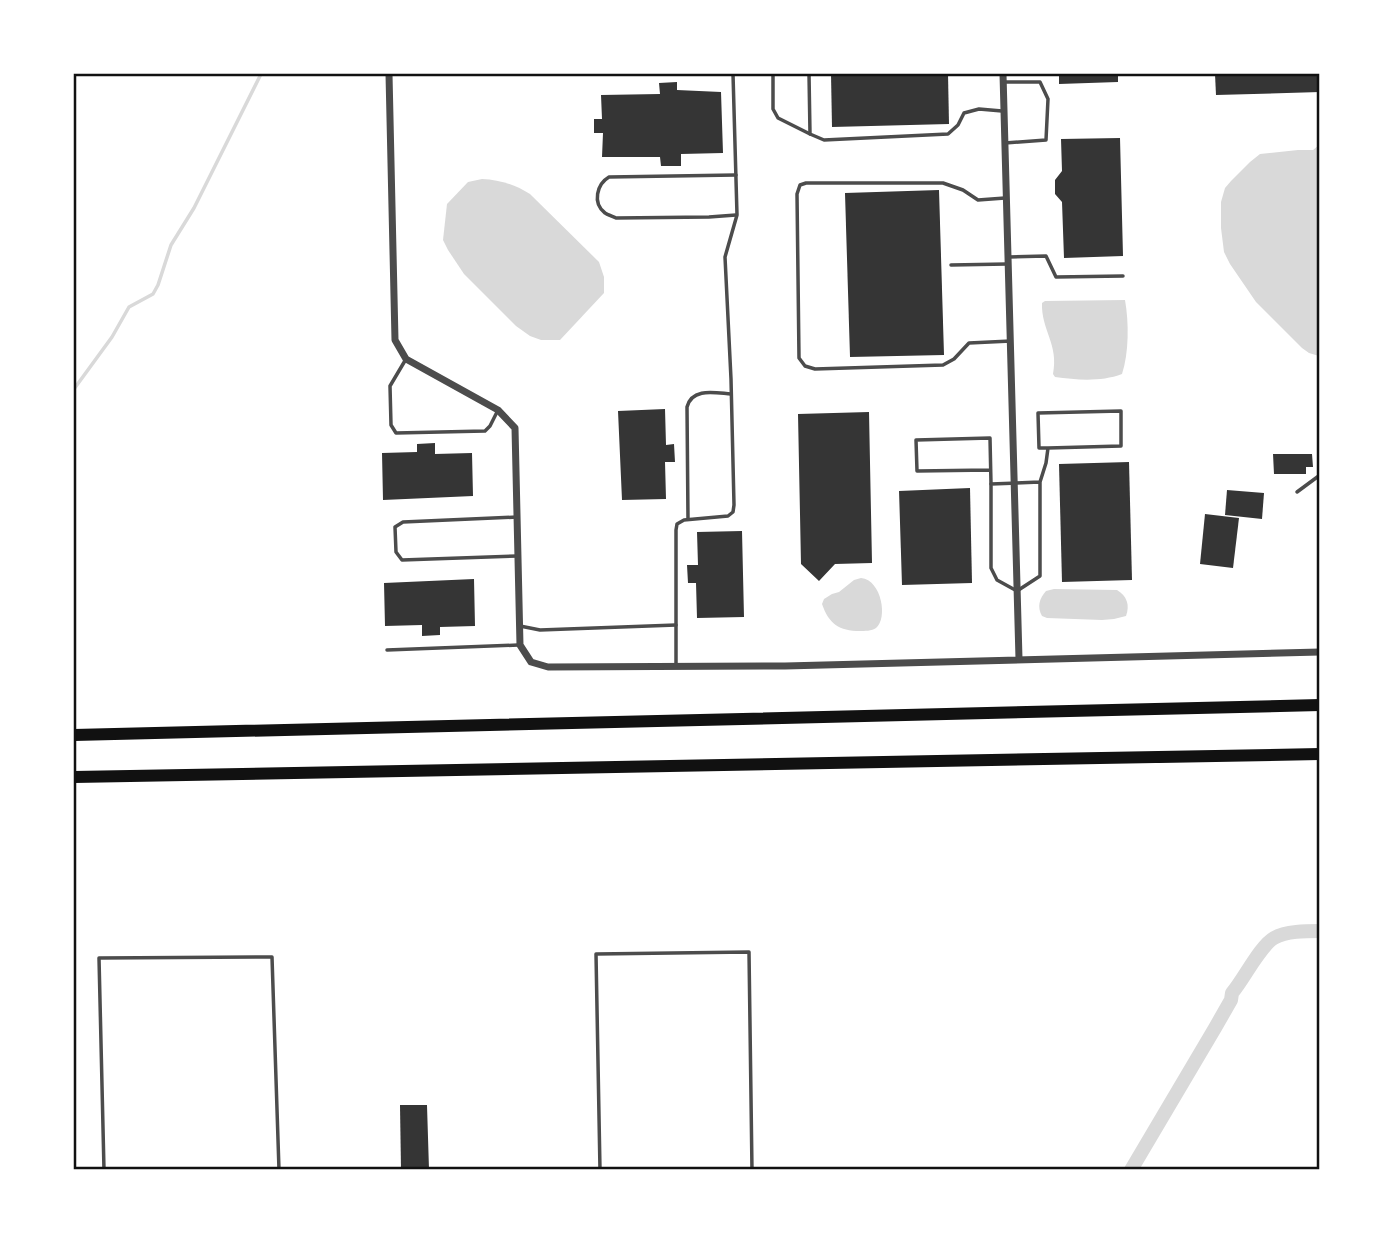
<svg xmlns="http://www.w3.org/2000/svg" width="1393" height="1243" font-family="'Varela Round',sans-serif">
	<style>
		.water { fill: #d9d9d9 }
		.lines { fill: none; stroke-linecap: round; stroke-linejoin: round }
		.stream { stroke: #d9d9d9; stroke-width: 3.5 }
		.canal { stroke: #d9d9d9; stroke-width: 14 }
		.building { fill: #353535 }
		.service { stroke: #4c4c4c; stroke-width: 3.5 }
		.minor { stroke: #4c4c4c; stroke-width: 7 }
		.motorway { stroke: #111; stroke-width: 12 }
		.neatline { fill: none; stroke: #111; stroke-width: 2.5 }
	</style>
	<rect width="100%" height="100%" fill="#fff"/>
	<g class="water">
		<polygon points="1319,145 1319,356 1309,353 1302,348 1256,302 1230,264 1224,252 1221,228 1221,202 1225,188 1231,181 1250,162 1260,154 1298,150 1313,150"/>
		<path d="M482 179C500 180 514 184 530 194L599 262 604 277V293L560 340H541L530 336 516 326 464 274 448 250 443 240 447 204 468 182Z"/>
		<path d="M1125 300C1129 322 1129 353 1122 374 1101 382 1077 380 1055 377L1053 374C1059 344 1041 330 1042 303L1045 301Z"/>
		<path d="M861 578C882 580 888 619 876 628 872 631 864 631 860 631 839 631 829 624 822 604L824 599 832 594 839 592 854 580Z"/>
		<path d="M1054 589 1117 590C1127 596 1130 605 1126 616L1114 619 1102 620 1047 618 1042 616C1037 607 1039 599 1046 591Z"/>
	</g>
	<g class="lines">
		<polyline class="stream" points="74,389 112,337 129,307 153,294 158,285 171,245 194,208 261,74"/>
		<path class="canal" d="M1131 1170 1215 1028 1231 1000 1232 993C1244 979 1260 946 1274 938 1286 931 1306 931 1320 931"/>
	</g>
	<g class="building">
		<polygon points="831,74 948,74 949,124 832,127"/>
		<polygon points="1059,74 1118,74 1118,82 1059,84"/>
		<polygon points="1215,74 1320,74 1320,92 1216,95"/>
		<polygon points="677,82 677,90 721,92 723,153 681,154 681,166 661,166 660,157 602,157 603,133 594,133 594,119 602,119 601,95 660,94 659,83"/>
		<polygon points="1120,138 1123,256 1064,258 1062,202 1055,194 1055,180 1062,171 1061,139"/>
		<polygon points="939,190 944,355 850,357 845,193"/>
		<polygon points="665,409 666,445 674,444 675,462 665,462 666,499 622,500 618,411"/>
		<polygon points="869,412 872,563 835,564 819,581 801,564 798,414"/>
		<polygon points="435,443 435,454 472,453 473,496 383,500 382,453 417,452 417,444"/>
		<polygon points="1273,454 1312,454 1313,467 1306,467 1306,474 1274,474"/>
		<polygon points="1129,462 1132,580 1062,582 1059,464"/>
		<polygon points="970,488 972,583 902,585 899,491"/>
		<polygon points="1227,490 1264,493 1262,519 1225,515"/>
		<polygon points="1205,514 1239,518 1233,568 1200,564"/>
		<polygon points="742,531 744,617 697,618 696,583 688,583 687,565 698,565 697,532"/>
		<polygon points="474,579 475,626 440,627 440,635 422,636 422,625 385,626 384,583"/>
		<polygon points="400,1105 427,1105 429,1170 401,1170"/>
	</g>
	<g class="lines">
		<g class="service">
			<polyline points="773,74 773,109 778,118 810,134"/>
			<polyline points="809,74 810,134 824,140 948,134 958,125 964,113 979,109 1002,111"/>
			<polyline points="1003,82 1040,82 1048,99 1046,140 1005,143"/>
			<path d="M736 175 609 177C597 184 592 203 605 213 606 214 614 217 616 218L709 217 736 215"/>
			<polyline points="1005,198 978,200 963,190 943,183 806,183 800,185 797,194 799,358 805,366 815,369 943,365 954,359 969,343 1011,341"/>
			<polyline points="1009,257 1046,256 1056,277 1123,276"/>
			<polyline points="951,265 1007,264"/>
			<polyline points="406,359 390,386 391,425 396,433 485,431 490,426 497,412"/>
			<polyline points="990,470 917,471 916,440 990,438 991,484"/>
			<polyline points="1040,482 991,484 991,568 997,580 1017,591 1040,576 1040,482 1046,463 1048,448 1121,446 1121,411 1038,413 1039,448 1048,448"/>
			<polyline points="1297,492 1320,475"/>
			<polyline points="517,517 403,522 395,527 396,552 402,560 518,556"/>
			<path d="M688 519 687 407C692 387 716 393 731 394"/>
			<polyline points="520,626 540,630 676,625"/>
			<polyline points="387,650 518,645"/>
			<polyline points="676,667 676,530 677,524 684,520 728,516 733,512 734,505 731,379 725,257 737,215 733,74"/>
			<polyline points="104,1170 99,958 272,957 279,1170"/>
			<polyline points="600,1170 596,954 749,952 752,1170"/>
		</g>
		<g class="minor">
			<polyline points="389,74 395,340 406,359 498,410 515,428 520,645 531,662 548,667 785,666 1320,652"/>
			<polyline points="1003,74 1019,659"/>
		</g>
		<g class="motorway">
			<polyline points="74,735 1320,705"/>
			<polyline points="74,777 1320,754"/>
		</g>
	</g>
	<rect width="1393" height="1243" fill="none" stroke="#ffffff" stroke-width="150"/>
	<rect x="75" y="75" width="1243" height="1093" class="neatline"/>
</svg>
